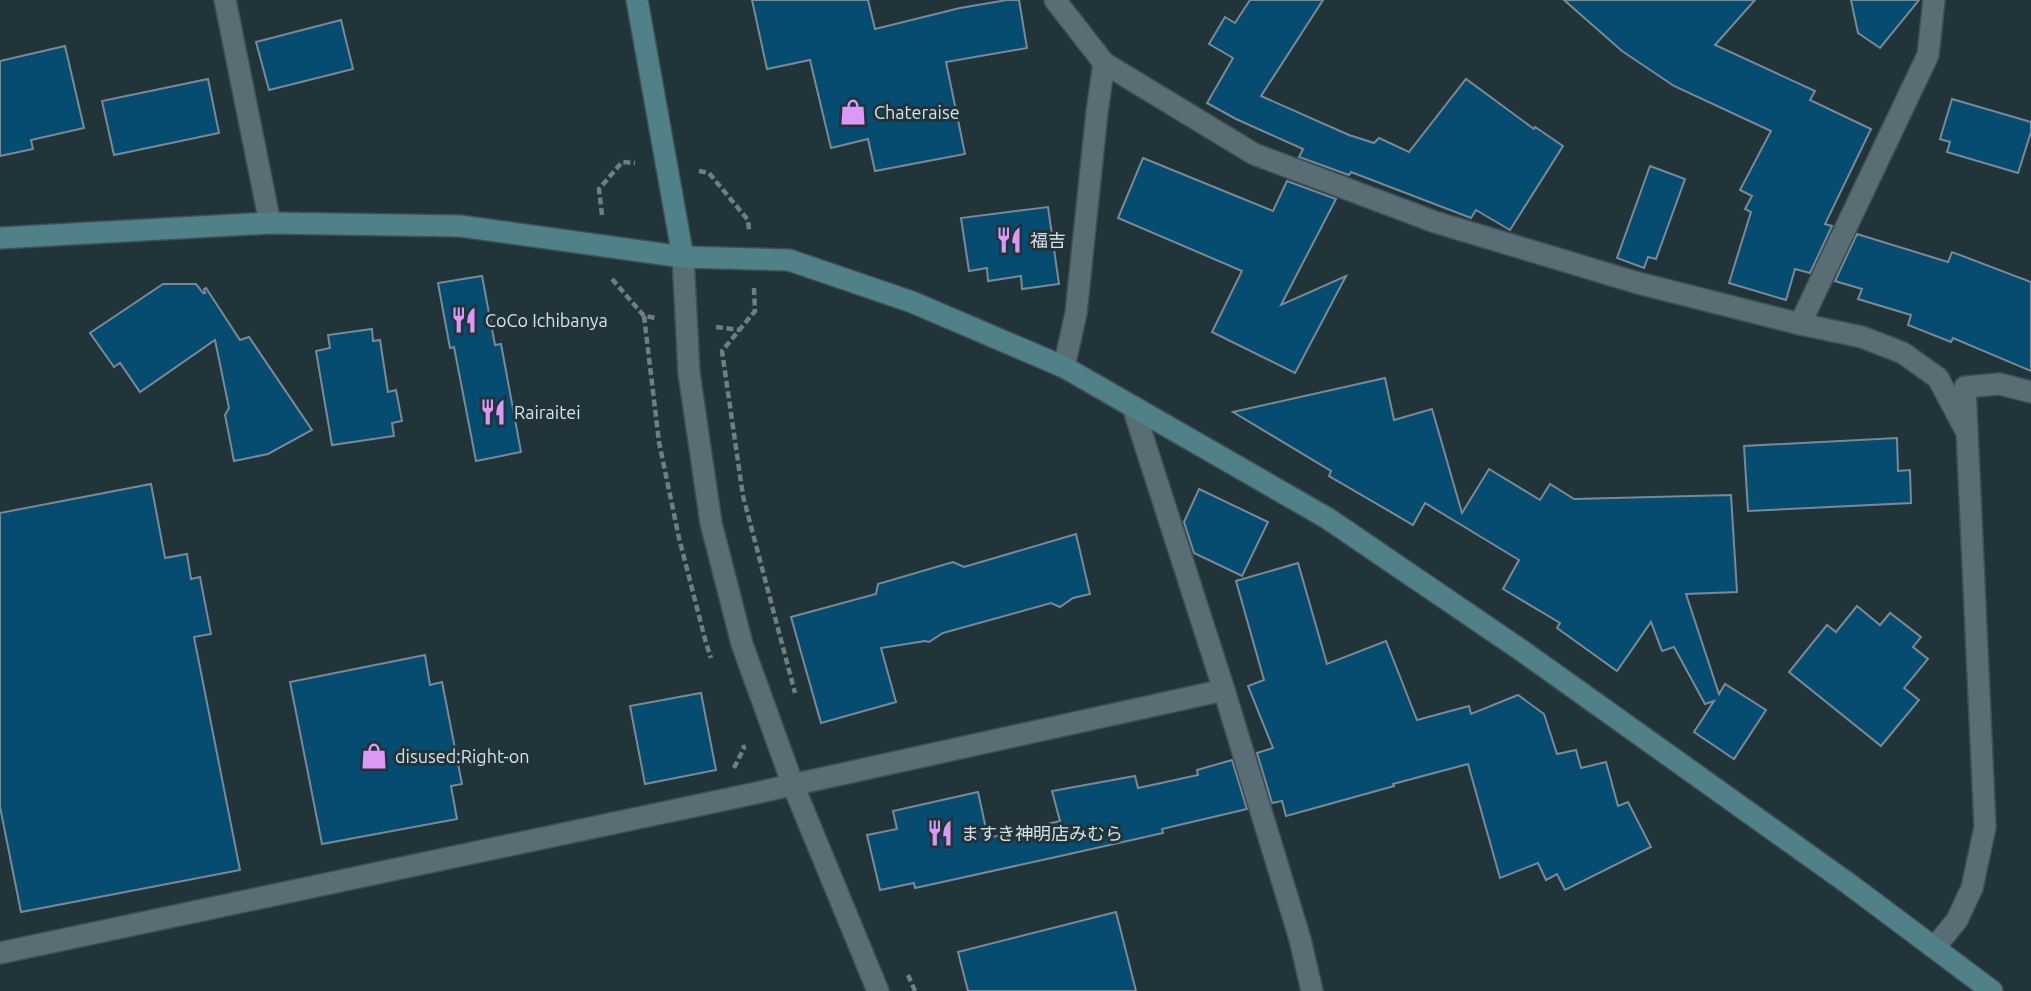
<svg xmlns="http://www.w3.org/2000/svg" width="2031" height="991" font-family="Ubuntu,'Noto Sans JP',sans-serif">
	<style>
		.building { fill: #064b70; stroke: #798a96; stroke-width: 2 }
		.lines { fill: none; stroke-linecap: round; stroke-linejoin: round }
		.street-casing { stroke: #3e4f54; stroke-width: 24 }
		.secondary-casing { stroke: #3e4f54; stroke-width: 24 }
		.path { stroke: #6e7e82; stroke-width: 4.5; stroke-dasharray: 7 3.5; stroke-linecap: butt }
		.street { stroke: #596d74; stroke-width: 21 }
		.secondary { stroke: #508088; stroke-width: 21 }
		.labels { text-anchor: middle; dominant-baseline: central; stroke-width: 6; stroke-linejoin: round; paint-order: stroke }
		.poi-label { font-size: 18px; fill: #d5e1e4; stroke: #21343a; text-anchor: start }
	</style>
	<rect width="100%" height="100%" fill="#21343a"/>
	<g class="building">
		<polygon points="752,0 868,0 875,29 960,8 1007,0 1019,0 1027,48 946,62 965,154 875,171 868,139 831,148 810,60 767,69"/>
		<polygon points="1250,0 1323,0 1261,96 1349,135 1374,143 1379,138 1409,152 1466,79 1534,129 1535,127 1563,146 1510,230 1476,210 1471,218 1351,172 1349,175 1299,157 1303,149 1236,119 1207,103 1233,58 1209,44 1225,17 1235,23"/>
		<polygon points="1564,0 1755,0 1715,45 1815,91 1810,100 1871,129 1825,224 1832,226 1810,273 1795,269 1786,300 1729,283 1751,212 1745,209 1752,196 1740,190 1771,131 1674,86 1622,51"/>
		<polygon points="1851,0 1919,0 1880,48 1858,33"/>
		<polygon points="341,20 353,69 269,90 256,42"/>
		<polygon points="65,46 84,128 31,140 33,149 0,156 0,61"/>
		<polygon points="208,79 219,133 114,155 102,101"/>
		<polygon points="1952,99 2031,122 2031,132 2018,173 1947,152 1950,142 1940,139"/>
		<polygon points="1143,158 1273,211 1287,181 1336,199 1281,305 1346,276 1295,373 1212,332 1242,271 1118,218"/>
		<polygon points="1650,166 1685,179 1656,259 1648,257 1644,268 1617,258"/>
		<polygon points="1048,207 1059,284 1022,289 1021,276 988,281 987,268 969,271 961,218"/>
		<polygon points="1857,234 1948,262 1952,252 2031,282 2031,371 1953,338 1951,342 1908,325 1911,315 1858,299 1862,289 1835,281"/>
		<polygon points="482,276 495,345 501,344 521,452 476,461 454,347 450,348 438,283"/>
		<polygon points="163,284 196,284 203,293 205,293 204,289 206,288 240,340 249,337 312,430 268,454 234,461 225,415 229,408 215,340 140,392 120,363 114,367 90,333"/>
		<polygon points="372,329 373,341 380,340 388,392 396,390 402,421 392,423 394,436 332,445 316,351 330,348 328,335"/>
		<polygon points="1385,378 1394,420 1432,409 1462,513 1489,469 1540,500 1550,484 1574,499 1731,495 1737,592 1686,594 1719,694 1725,684 1766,710 1734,759 1694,732 1714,701 1705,704 1674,647 1662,651 1651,622 1617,671 1557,628 1560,623 1503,589 1519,560 1425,503 1413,525 1329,476 1331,471 1233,412"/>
		<polygon points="1897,438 1898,471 1910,470 1911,503 1748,511 1744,446"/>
		<polygon points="151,484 165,558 187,554 191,579 200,577 211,634 194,637 240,870 21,912 0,807 0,513"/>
		<polygon points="1199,489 1268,522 1242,576 1194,553 1184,522"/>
		<polygon points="1076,534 1090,594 1073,598 1060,607 1051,603 943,633 929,642 925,641 881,648 896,702 821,723 791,617 876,594 878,584 953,562 964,567"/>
		<polygon points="1298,563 1327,664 1386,641 1417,720 1469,706 1471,714 1518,695 1544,714 1557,754 1576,750 1581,768 1606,762 1618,806 1628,802 1651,847 1565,890 1557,874 1546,880 1538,863 1500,878 1468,764 1393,784 1394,786 1286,816 1282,801 1272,803 1257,753 1273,748 1248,686 1264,680 1236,581"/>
		<polygon points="1857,606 1880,625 1890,613 1921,637 1913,647 1928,659 1904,688 1919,700 1881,746 1789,672 1827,625 1836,632"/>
		<polygon points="425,655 430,685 442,682 462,784 451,786 457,819 322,844 290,682"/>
		<polygon points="701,693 716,770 645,784 630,706"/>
		<polygon points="1232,760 1247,809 1162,829 1163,833 1056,857 915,888 914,883 880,890 867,835 897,829 893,811 978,792 988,838 1060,821 1052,791 1135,776 1138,788 1198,775 1197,770"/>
		<polygon points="1116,912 1136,991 968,991 958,952"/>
	</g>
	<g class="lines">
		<g class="street-casing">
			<g id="street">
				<polyline points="225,0 270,223"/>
				<polyline points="1055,0 1104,63 1254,154 1435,222 1638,283 1800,324 1862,337 1903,353 1938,378 1965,429"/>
				<polyline points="683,257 689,373 711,523 742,644 793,785 878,991"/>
				<polyline points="1800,324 1928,55 1934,0"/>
				<polyline points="1064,367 1076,313 1097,112 1104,63"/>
				<polyline points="1133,407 1224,690 1300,939 1312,991"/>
				<polyline points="1935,947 1957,920 1972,888 1985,827 1965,387 2000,384 2031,392"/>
				<polyline points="0,953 742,796 1224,690"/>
			</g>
		</g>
		<g class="secondary-casing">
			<g id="secondary">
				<polyline points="637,0 683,257"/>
				<polyline points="0,238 270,223 460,226 683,257 789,260 912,302 1064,367 1327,518 1521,650 1849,884 1992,991"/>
			</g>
		</g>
		<g class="path">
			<polyline points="699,171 709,173 748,220 749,230"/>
			<polyline points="602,215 599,189 622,162 635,163"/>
			<polyline points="612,279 644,316 656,318"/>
			<polyline points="754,288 755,311 722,351 743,496 795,693"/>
			<polyline points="644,316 659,442 679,538 706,643 711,658"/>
			<polyline points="716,327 740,330"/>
			<polyline points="734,768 744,748 743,745"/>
			<polyline points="908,975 915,991"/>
		</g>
		<use href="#street" class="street"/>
		<use href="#secondary" class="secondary"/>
	</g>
	<defs>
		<g id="shop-bare" transform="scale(2.1)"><path d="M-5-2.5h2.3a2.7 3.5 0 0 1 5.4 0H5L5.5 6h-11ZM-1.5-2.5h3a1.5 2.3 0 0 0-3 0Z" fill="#db99f5" stroke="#21343a" stroke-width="2.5" paint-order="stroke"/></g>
		<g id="restaurant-bare" transform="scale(2.1)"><path d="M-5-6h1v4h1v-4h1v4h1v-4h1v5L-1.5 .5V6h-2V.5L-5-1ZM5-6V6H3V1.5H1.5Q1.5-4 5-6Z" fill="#db99f5" stroke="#21343a" stroke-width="2.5" paint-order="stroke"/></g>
	</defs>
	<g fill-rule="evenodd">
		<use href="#shop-bare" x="853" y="112"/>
		<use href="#restaurant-bare" x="1009" y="240"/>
		<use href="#restaurant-bare" x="464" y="320"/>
		<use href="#restaurant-bare" x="493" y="412"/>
		<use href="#shop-bare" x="374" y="756"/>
		<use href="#restaurant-bare" x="940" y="833"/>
	</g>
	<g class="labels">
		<g class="poi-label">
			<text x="874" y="112">Chateraise</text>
			<text x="1030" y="240">福吉</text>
			<text x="485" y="320">CoCo Ichibanya</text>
			<text x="514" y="412">Rairaitei</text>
			<text x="395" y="756">disused:Right-on</text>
			<text x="961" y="833">ますき神明店みむら</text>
		</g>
	</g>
</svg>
